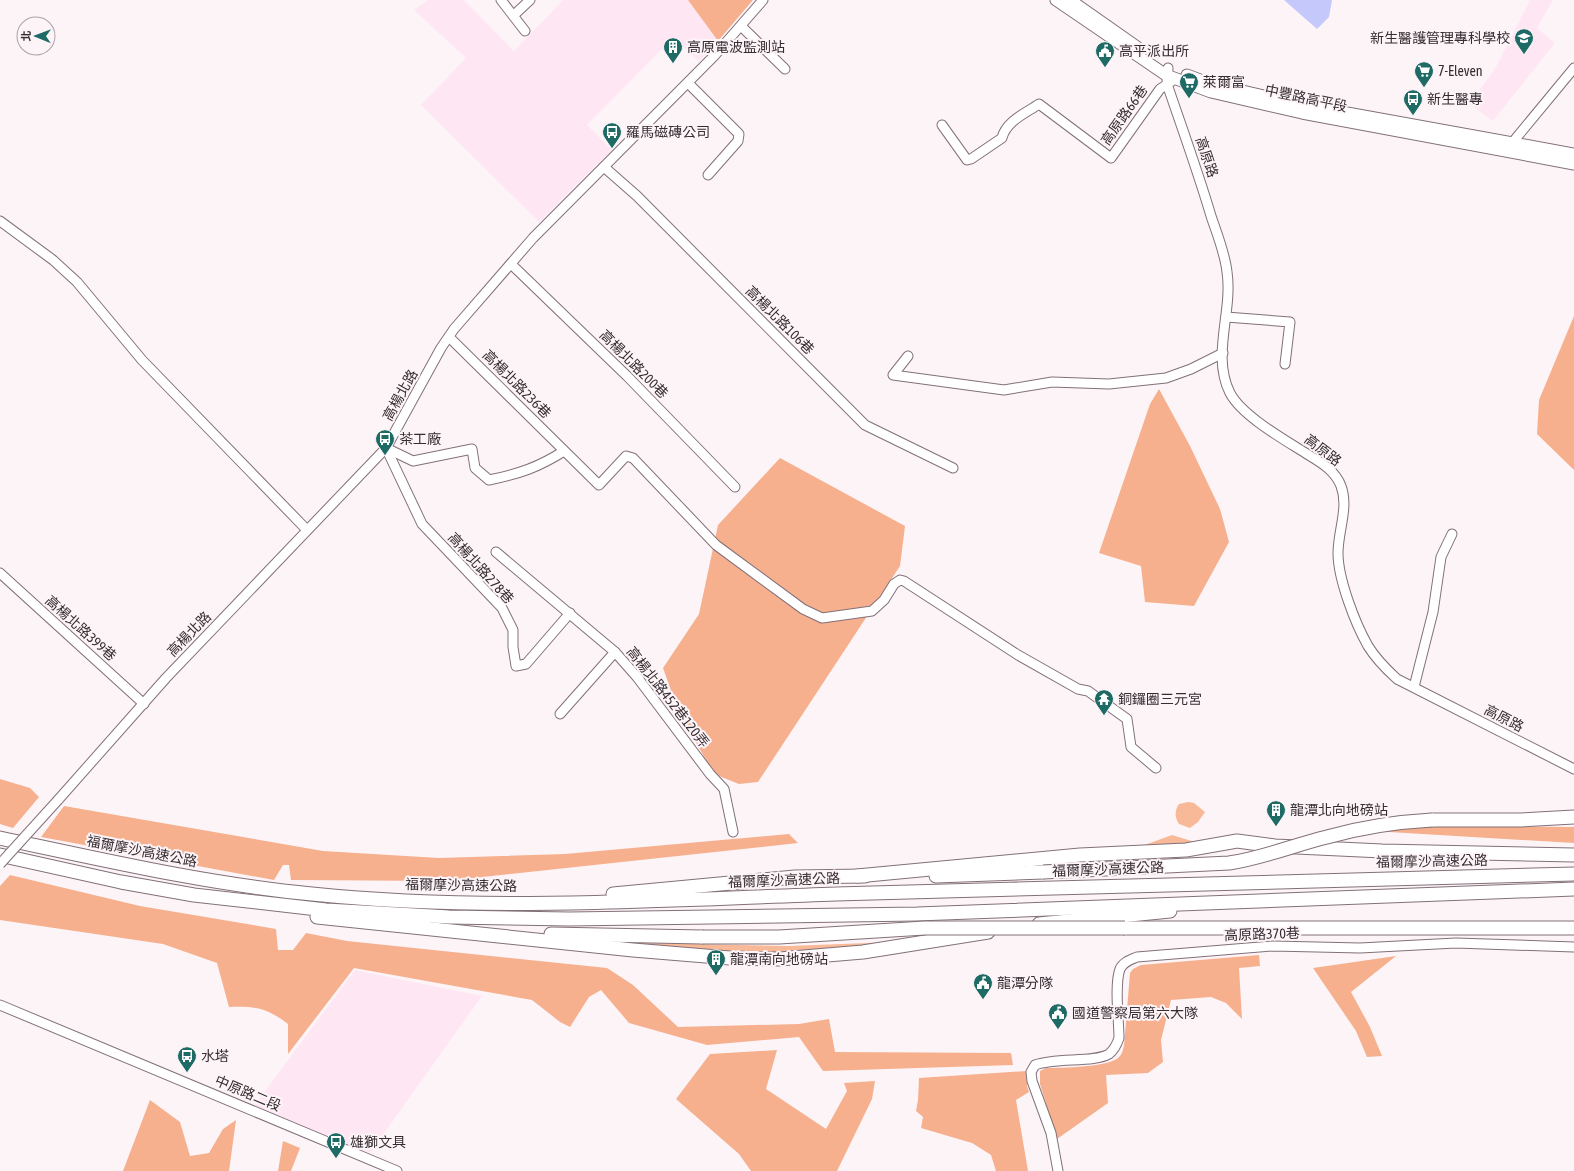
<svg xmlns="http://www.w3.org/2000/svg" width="1574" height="1171" font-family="'Asap Condensed','Noto Sans TC',sans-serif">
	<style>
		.built { fill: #fee7f3 }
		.green { fill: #f8b999 }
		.forest { fill: #f6b08d }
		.water { fill: #c5c8fb }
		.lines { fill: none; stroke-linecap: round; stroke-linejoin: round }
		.minor-casing { stroke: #827079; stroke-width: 11 }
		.major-casing { stroke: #827079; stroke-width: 13 }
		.highway-casing { stroke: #827079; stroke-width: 15 }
		.minor { stroke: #fff; stroke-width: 9 }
		.major { stroke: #fff; stroke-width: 11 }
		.highway { stroke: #fff; stroke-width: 13 }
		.minor-bridge-casing { stroke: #827079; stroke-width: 11; stroke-linecap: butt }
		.highway-bridge-casing { stroke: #827079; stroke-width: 15; stroke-linecap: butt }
		.minor-bridge { stroke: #fff; stroke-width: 9 }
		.highway-bridge { stroke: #fff; stroke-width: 13 }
		.labels { text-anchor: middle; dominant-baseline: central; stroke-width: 4; stroke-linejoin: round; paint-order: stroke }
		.poi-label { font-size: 14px; fill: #352d31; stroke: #fdf4f8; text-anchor: start }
		.street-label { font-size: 14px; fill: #352d31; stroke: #fdf4f8 }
	</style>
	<rect width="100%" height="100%" fill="#fdf4f8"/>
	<g class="built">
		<polygon points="428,0 464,0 514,51 563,0 688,0 718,41 699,61 673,38 587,125 612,150 539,222 421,105 466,58 414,10"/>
		<polygon points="1530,0 1553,0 1537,28 1555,43 1493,121 1469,104 1496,67"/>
		<polygon points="355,970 482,996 370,1153 254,1106"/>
	</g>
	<g class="green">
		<path d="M1188 802 1194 803 1205 812 1198 822 1190 828 1179 824C1175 818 1174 811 1179 804Z"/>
		<polygon points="1172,835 1195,842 1158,848 1136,848"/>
		<polygon points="598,942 788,946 895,942 872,946 751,954"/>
	</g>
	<g class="forest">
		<polygon points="688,0 753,0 718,41"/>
		<polygon points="1574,316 1574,470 1537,434 1539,400"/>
		<polygon points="1159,389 1190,446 1220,509 1229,542 1194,606 1145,602 1141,566 1099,553 1150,404"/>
		<polygon points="780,458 905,526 900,566 758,782 739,784 714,774 679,713 663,668 699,614 718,525"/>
		<polygon points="0,779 30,788 39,797 13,828 0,824"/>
		<polygon points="64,806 323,851 439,858 565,854 789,834 798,843 446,881 291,880 289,865 283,865 274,880 41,837"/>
		<polygon points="1361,821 1387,825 1574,827 1574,843 1373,831"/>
		<path d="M10 875 140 906 276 929 278 950H293L306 933 347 941 607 968 633 985 678 1027 799 1024 829 1019 835 1052 1011 1053 1013 1065 823 1071 799 1037 707 1045 629 1023 601 990 589 997 570 1027 560 1022 532 1000 354 968 288 1054V1024C267 1008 257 1006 229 1007L217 963 163 944 0 920V886Z"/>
		<path d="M1259 955 1260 966 1239 968 1242 1019 1226 1003 1211 997 1171 1000 1161 1040 1163 1062 1148 1073 1106 1075 1108 1103 1057 1139 1040 1084V1071L1046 1068C1060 1068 1111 1067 1119 1057 1122 1055 1123 1049 1124 1046L1130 973 1133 969 1141 965Z"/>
		<polygon points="1396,956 1351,992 1370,1027 1382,1056 1367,1057 1356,1031 1313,968"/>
		<polygon points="777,1050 766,1089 826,1129 847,1091 844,1083 875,1081 872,1099 837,1171 751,1171 739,1154 676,1099 710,1054"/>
		<polygon points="1027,1071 1027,1086 1029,1092 1016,1100 1028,1171 996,1171 991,1155 972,1143 921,1128 923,1117 916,1111 918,1100 919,1078"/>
		<polygon points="150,1100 180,1122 190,1156 209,1153 223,1129 236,1120 229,1171 123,1171"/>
		<polygon points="283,1141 300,1148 291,1171 278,1171"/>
	</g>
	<polygon class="water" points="1284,0 1332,0 1329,17 1317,29"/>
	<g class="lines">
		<g class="minor-casing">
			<g id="minor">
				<polyline points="501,0 525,31"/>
				<polyline points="514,15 530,0"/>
				<polyline points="741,26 785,69"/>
				<path d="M1168 68 1167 84C1182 128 1198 172 1211 216 1217 234 1225 253 1227 272 1233 312 1211 355 1230 393 1242 416 1285 440 1307 454 1320 462 1335 470 1341 486 1349 507 1338 531 1338 553 1338 579 1355 623 1368 646 1376 659 1386 669 1397 679L1574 769"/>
				<polyline points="688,83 739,134 738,141 708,175"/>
				<path d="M942 125 967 160 971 159 1002 138C1006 121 1026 113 1039 104L1111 158 1160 89 1172 81"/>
				<polyline points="1512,143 1574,68"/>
				<polyline points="604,167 637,196 865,425 953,468"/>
				<polyline points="0,221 53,260 77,282 142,360 307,530"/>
				<polyline points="511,264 627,376 735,487"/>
				<polyline points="1226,317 1290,322 1285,364"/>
				<polyline points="449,337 599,485 626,456 633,458 716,545 803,609 822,618 872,611 884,600 894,584 900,580 904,581 1018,655 1078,689 1088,691 1127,719 1131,747 1156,768"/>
				<polyline points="908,356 893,375 1004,390 1052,382 1109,384 1166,378 1191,369 1223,353"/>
				<polyline points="386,448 422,524 502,608 513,630 513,647 516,666 526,664 570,613"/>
				<path d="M386 448 413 461 472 449 475 468 489 480C519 474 539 467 564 451"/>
				<polyline points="496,552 615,652 637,677 710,774 724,789 733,832"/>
				<polyline points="0,573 144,704"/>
				<polyline points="1414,687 1433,612 1441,557 1452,534"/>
				<polyline points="560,714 615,652"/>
				<polyline points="58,800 166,678 386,448 441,348 454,329 533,238 715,55 763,0"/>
				<polyline points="0,1005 397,1171"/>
				<path d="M1058 1171 1051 1133 1032 1081 1031 1072 1035 1065C1056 1057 1094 1063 1109 1054 1114 1050 1117 1044 1119 1038 1119 1021 1114 985 1120 969 1123 962 1130 960 1137 957L1273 946 1360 948 1456 943 1574 947"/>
			</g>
		</g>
		<g class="major-casing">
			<g id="major">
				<polyline points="1056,0 1166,75 1211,92 1302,113 1574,164"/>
				<polyline points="1070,0 1137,47"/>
				<polyline points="1187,75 1208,83 1303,105 1574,154"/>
			</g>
		</g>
		<g class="highway-casing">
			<g id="highway">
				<polyline points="1432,820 1521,820 1574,817"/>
				<path d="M0 838C104 860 207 884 312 894 486 912 662 900 836 894 1082 887 1328 880 1574 874"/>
				<polyline points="0,855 121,882 194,895 326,910 449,917 569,919 917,914 1574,889"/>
				<polyline points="857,876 1080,855 1186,850 1237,841 1275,846 1382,851 1574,855"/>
				<polyline points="936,876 1043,872"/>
				<polyline points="613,894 795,877 865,876"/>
				<polyline points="317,917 633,950 730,958 780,959 863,952 988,932"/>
				<polyline points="1039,924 1170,911"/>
				<polyline points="1125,928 1574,928"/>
				<polyline points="551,934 702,937"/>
			</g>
		</g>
		<use href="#minor" class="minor"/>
		<use href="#major" class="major"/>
		<use href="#highway" class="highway"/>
		<g class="minor-bridge-casing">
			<polyline id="minor-bridge" points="0,864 58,800"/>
		</g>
		<g class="highway-bridge-casing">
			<g id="highway-bridge">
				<path d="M1043 872 1229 863C1263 858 1294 845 1327 837 1362 827 1396 822 1432 820"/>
				<polyline points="702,937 779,937 925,928 1125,928"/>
			</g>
		</g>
		<use href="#minor-bridge" class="minor-bridge"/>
		<use href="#highway-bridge" class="highway-bridge"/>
	</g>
	<defs>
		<g id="university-pin" transform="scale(1)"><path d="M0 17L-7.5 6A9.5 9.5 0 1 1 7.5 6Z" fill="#1e6a65" stroke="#fdf4f8"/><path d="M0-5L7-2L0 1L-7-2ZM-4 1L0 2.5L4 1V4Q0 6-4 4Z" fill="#fff"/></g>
		<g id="building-pin" transform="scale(1)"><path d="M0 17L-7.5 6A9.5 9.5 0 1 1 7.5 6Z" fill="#1e6a65" stroke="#fdf4f8"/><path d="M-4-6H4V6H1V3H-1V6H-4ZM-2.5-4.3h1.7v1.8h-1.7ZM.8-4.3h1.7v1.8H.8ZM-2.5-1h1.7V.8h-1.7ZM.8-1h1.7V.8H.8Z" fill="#fff"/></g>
		<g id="civic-pin" transform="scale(1)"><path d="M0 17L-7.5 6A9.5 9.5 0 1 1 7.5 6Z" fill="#1e6a65" stroke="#fdf4f8"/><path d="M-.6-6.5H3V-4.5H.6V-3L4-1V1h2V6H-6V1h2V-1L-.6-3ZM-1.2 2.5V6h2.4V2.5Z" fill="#fff"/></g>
		<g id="supermarket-pin" transform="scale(1)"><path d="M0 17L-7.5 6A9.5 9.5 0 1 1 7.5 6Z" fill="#1e6a65" stroke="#fdf4f8"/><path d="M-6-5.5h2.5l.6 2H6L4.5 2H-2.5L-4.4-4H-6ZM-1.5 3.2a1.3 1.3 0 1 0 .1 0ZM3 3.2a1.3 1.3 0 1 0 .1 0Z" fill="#fff"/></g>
		<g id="bus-pin" transform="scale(1)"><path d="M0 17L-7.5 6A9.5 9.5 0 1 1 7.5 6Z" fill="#1e6a65" stroke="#fdf4f8"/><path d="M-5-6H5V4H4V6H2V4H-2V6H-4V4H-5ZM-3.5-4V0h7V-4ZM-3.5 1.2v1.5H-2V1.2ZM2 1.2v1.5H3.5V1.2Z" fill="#fff"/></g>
		<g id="temple-pin" transform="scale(1)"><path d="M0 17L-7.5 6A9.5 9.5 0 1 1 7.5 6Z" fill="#1e6a65" stroke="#fdf4f8"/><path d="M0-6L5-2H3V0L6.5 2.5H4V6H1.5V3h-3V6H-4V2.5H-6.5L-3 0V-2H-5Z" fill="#fff"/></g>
	</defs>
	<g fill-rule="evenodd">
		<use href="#university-pin" x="1524" y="38"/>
		<use href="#building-pin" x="673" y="47"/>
		<use href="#civic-pin" x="1105" y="51"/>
		<use href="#supermarket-pin" x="1424" y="71"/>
		<use href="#supermarket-pin" x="1189" y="82"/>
		<use href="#bus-pin" x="1413" y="99"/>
		<use href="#bus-pin" x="612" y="132"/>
		<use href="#bus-pin" x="385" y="439"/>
		<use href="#temple-pin" x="1104" y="699"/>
		<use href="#building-pin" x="1276" y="810"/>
		<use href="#building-pin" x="716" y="959"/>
		<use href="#civic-pin" x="983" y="983"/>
		<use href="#civic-pin" x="1058" y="1013"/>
		<use href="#bus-pin" x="187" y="1056"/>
		<use href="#bus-pin" x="336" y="1142"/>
	</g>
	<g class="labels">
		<g class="poi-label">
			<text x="1510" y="38" text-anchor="end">新生醫護管理專科學校</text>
			<text x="687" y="47">高原電波監測站</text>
			<text x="1119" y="51">高平派出所</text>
			<text x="1438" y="71">7-Eleven</text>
			<text x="1203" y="82">萊爾富</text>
			<text x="1427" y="99">新生醫專</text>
			<text x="626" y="132">羅馬磁磚公司</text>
			<text x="399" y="439">茶工廠</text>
			<text x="1118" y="699">銅鑼圈三元宮</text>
			<text x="1290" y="810">龍潭北向地磅站</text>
			<text x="730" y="959">龍潭南向地磅站</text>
			<text x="997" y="983">龍潭分隊</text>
			<text x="1072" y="1013">國道警察局第六大隊</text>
			<text x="201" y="1056">水塔</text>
			<text x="350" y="1142">雄獅文具</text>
		</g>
		<g class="street-label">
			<text transform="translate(1306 98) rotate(12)">中豐路高平段</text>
			<text transform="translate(1124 115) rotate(-55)">高原路66巷</text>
			<text transform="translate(1207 157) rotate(71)">高原路</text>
			<text transform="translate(780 320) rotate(45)">高楊北路106巷</text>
			<text transform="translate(634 364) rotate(45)">高楊北路200巷</text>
			<text transform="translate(517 384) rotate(45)">高楊北路236巷</text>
			<text transform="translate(400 395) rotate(-61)">高楊北路</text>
			<text transform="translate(1323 450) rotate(37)">高原路</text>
			<text transform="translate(481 568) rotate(48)">高楊北路278巷</text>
			<text transform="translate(81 628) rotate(42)">高楊北路399巷</text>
			<text transform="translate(189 634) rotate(-46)">高楊北路</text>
			<text transform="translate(668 697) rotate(52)">高楊北路452巷120弄</text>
			<text transform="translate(1504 718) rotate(27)">高原路</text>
			<text transform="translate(142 851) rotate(11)">福爾摩沙高速公路</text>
			<text transform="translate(1432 861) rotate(-1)">福爾摩沙高速公路</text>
			<text transform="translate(1108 869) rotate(-2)">福爾摩沙高速公路</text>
			<text transform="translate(784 880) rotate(-2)">福爾摩沙高速公路</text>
			<text transform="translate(461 885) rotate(1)">福爾摩沙高速公路</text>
			<text transform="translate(1262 934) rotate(-2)">高原路370巷</text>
			<text transform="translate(248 1093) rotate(23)">中原路二段</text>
		</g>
	</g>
	<g transform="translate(36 36) rotate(271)"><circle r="19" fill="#fdf4f8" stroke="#ada4a8"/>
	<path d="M0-3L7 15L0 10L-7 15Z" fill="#1e6a65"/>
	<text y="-6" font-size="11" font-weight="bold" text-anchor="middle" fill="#352d31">北</text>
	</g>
</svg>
